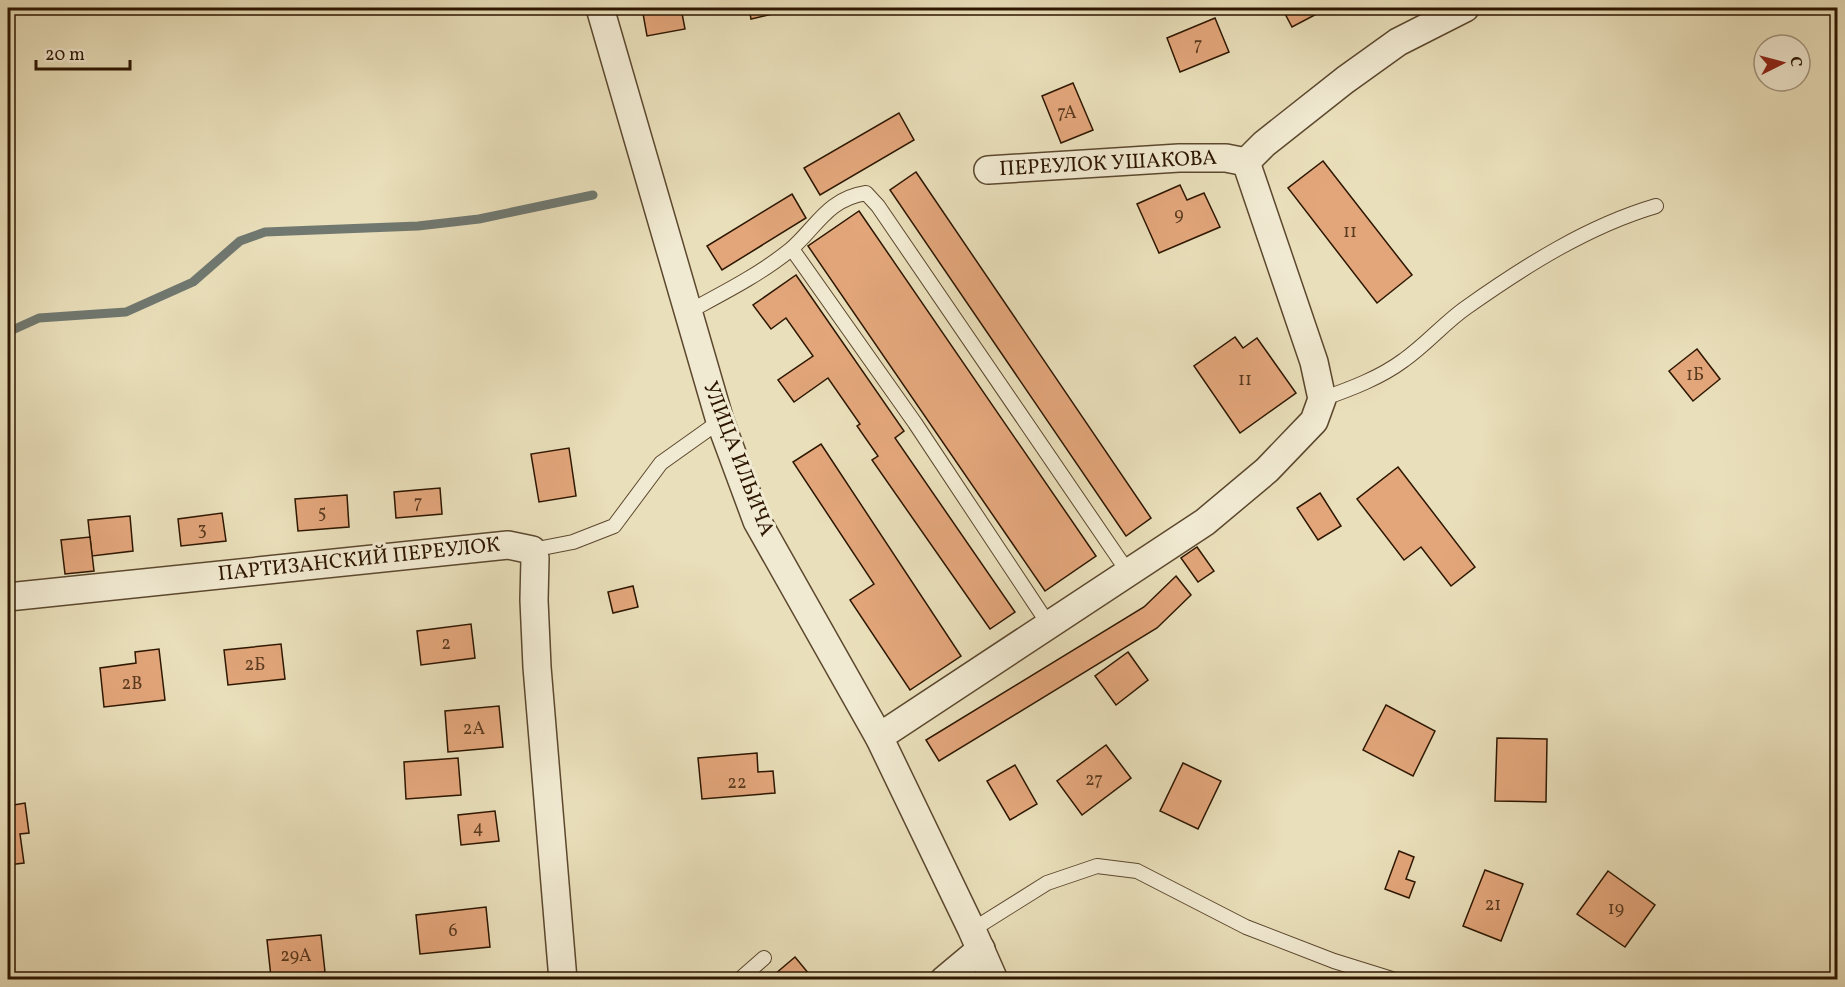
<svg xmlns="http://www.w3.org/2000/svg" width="1845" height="987" font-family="Vollkorn,serif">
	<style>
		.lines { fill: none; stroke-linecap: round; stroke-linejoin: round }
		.stream { stroke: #707870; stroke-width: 9 }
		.building { fill: #e3a67b; stroke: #2d1600; stroke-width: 1.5 }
		.lane-casing { stroke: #5c482e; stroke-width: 16 }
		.street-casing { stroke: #5c482e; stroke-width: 30 }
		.lane { stroke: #f1ead2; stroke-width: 14 }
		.street { stroke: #f1ead2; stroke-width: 27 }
		.labels { text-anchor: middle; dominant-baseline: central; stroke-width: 6; stroke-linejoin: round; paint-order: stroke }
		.number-label { font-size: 18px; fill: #5a3a1f }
		.street-label { font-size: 21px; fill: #2d1600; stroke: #f1ead2 }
	</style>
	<rect width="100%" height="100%" fill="#e9dfba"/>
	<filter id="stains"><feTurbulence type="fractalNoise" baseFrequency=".00333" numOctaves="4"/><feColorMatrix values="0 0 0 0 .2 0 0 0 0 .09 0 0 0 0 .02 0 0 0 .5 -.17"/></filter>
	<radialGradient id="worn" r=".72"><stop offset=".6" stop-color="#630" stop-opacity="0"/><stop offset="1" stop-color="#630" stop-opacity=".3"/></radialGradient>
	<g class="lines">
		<polyline class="stream" points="8,332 39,318 126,312 193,282 240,241 265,232 418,226 479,219 593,195"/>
	</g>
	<g class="building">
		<polygon points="642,8 681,8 685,29 647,36"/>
		<polygon points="749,8 798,8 751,19"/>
		<polygon points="1282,8 1328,8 1292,27"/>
		<polygon points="1215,18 1229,52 1180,72 1167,38"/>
		<polygon points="1073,83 1093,130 1061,143 1042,96"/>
		<polygon points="899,113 914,140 820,195 804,168"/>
		<polygon points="1323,161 1412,275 1377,303 1288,188"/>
		<polygon points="916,172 1151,518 1126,536 890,190"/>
		<polygon points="1180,185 1187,200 1204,193 1220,227 1159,253 1137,204"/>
		<polygon points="792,194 806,218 722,270 707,246"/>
		<polygon points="859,211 1096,556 1045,591 808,246"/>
		<polygon points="796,275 904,431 895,438 1015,612 990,629 872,460 878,456 857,426 860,424 828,378 794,402 778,380 813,356 786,318 771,329 753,305"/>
		<polygon points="1235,337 1243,348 1257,338 1296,393 1240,433 1194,366"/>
		<polygon points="1697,349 1720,379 1693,401 1669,371"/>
		<polygon points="821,444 961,656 910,690 850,600 874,584 793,462"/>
		<polygon points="569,448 576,496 539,502 531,454"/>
		<polygon points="1398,467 1475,567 1451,586 1421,547 1404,560 1357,499"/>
		<polygon points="440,488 442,514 396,518 394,492"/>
		<polygon points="1320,493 1341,526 1318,540 1297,508"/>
		<polygon points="347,495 349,527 298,531 295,499"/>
		<polygon points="222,513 226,541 181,546 178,519"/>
		<polygon points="130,516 133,551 92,556 88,520"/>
		<polygon points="90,537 94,571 65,574 61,540"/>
		<polygon points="1197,547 1214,571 1198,582 1181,558"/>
		<polygon points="1176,576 1191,595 1157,628 939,761 926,740 1144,607"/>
		<polygon points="633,586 638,607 613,613 608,592"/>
		<polygon points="471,624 475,658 421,665 417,631"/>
		<polygon points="281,644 285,679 228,685 224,650"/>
		<polygon points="159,649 165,700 104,707 100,668 136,663 135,652"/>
		<polygon points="1128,652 1148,680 1116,705 1095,676"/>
		<polygon points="1386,705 1435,731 1413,776 1363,750"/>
		<polygon points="499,706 503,747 448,752 445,711"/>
		<polygon points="1497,738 1547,739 1546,802 1495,801"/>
		<polygon points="1106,745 1131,778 1082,815 1057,781"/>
		<polygon points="757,753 758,772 773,771 775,793 702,799 698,758"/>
		<polygon points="458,758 461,795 406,799 404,762"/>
		<polygon points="1183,763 1221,781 1198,829 1160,811"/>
		<polygon points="1015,765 1037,804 1010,820 987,781"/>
		<polygon points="25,803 29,833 20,834 24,863 8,865 8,806"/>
		<polygon points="495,811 499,841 461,845 458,815"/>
		<polygon points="1399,851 1414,857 1406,879 1415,882 1409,898 1385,889"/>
		<polygon points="1485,870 1523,884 1501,941 1463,926"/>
		<polygon points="1608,871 1655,905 1625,947 1577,914"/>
		<polygon points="486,907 490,947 420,954 416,915"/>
		<polygon points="321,935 325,972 271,977 267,940"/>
		<polygon points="795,957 814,980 768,980"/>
	</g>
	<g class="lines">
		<g class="lane-casing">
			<g id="lane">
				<polyline points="792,249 915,423 1049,625"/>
				<path d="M688 312C723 293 759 275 790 250 816 228 827 199 866 193L878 206 1128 572"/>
				<path d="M1322 399C1350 389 1380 378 1404 360 1427 344 1445 322 1467 307 1525 266 1588 226 1656 206"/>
				<polyline points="532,550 573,542 614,526 661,463 720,421"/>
				<polyline points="972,930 1047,883 1097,866 1137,871 1246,927 1334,961 1395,980"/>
				<polyline points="739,980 764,958"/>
			</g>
		</g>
		<g class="street-casing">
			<g id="street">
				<polyline points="600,8 720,421 757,521 879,737 972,930 994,980"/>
				<polyline points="988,170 1179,158 1226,158 1246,162 1264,144 1345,80 1398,42 1465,8"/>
				<polyline points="8,597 508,545 532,550 535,558 534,600 537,667 563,980"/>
				<polyline points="879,737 1205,522 1267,470 1314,421 1322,399 1314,362 1246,162"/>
				<polyline points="944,980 981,949"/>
			</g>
		</g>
		<use href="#lane" class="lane"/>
		<use href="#street" class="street"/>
	</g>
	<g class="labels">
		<g class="number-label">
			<text x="1198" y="45">7</text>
			<text x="1067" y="113">7А</text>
			<text x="1179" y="215">9</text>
			<text x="1350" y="232">11</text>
			<text x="1695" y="375">1Б</text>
			<text x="1245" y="380">11</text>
			<text x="418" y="503">7</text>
			<text x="322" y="513">5</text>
			<text x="202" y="530">3</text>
			<text x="446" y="644">2</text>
			<text x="255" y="665">2Б</text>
			<text x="132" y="684">2В</text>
			<text x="474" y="729">2А</text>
			<text x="1094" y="780">27</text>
			<text x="737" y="783">22</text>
			<text x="478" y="828">4</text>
			<text x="1493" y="905">21</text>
			<text x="1616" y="909">19</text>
			<text x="453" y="931">6</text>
			<text x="296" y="956">29А</text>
		</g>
		<g class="street-label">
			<text transform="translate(1108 164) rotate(-3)">ПЕРЕУЛОК УШАКОВА</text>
			<text transform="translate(738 459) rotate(69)">УЛИЦА ИЛЬИЧА</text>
			<text transform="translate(359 560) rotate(-6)">ПАРТИЗАНСКИЙ ПЕРЕУЛОК</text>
		</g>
	</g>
	<rect width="1845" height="987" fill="none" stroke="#e9dfba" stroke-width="30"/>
	<rect x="9" y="9" width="1827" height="969" fill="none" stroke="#2d1600" stroke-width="3"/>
	<rect x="15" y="15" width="1815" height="957" fill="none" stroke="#2d1600" stroke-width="1.5"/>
	<g transform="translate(1782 63) rotate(84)"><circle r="28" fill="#f1ead2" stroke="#a3957e" stroke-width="1.5"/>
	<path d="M0-4.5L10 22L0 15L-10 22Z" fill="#8f2418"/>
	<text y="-9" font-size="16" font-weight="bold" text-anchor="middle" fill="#2d1600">С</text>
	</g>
	<path d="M36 60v9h94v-9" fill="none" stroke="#2d1600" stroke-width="3"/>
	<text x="45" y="60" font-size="18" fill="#2d1600" stroke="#f1ead2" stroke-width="4.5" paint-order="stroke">20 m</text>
	<rect width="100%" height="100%" filter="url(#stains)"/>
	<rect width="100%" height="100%" fill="url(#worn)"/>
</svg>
